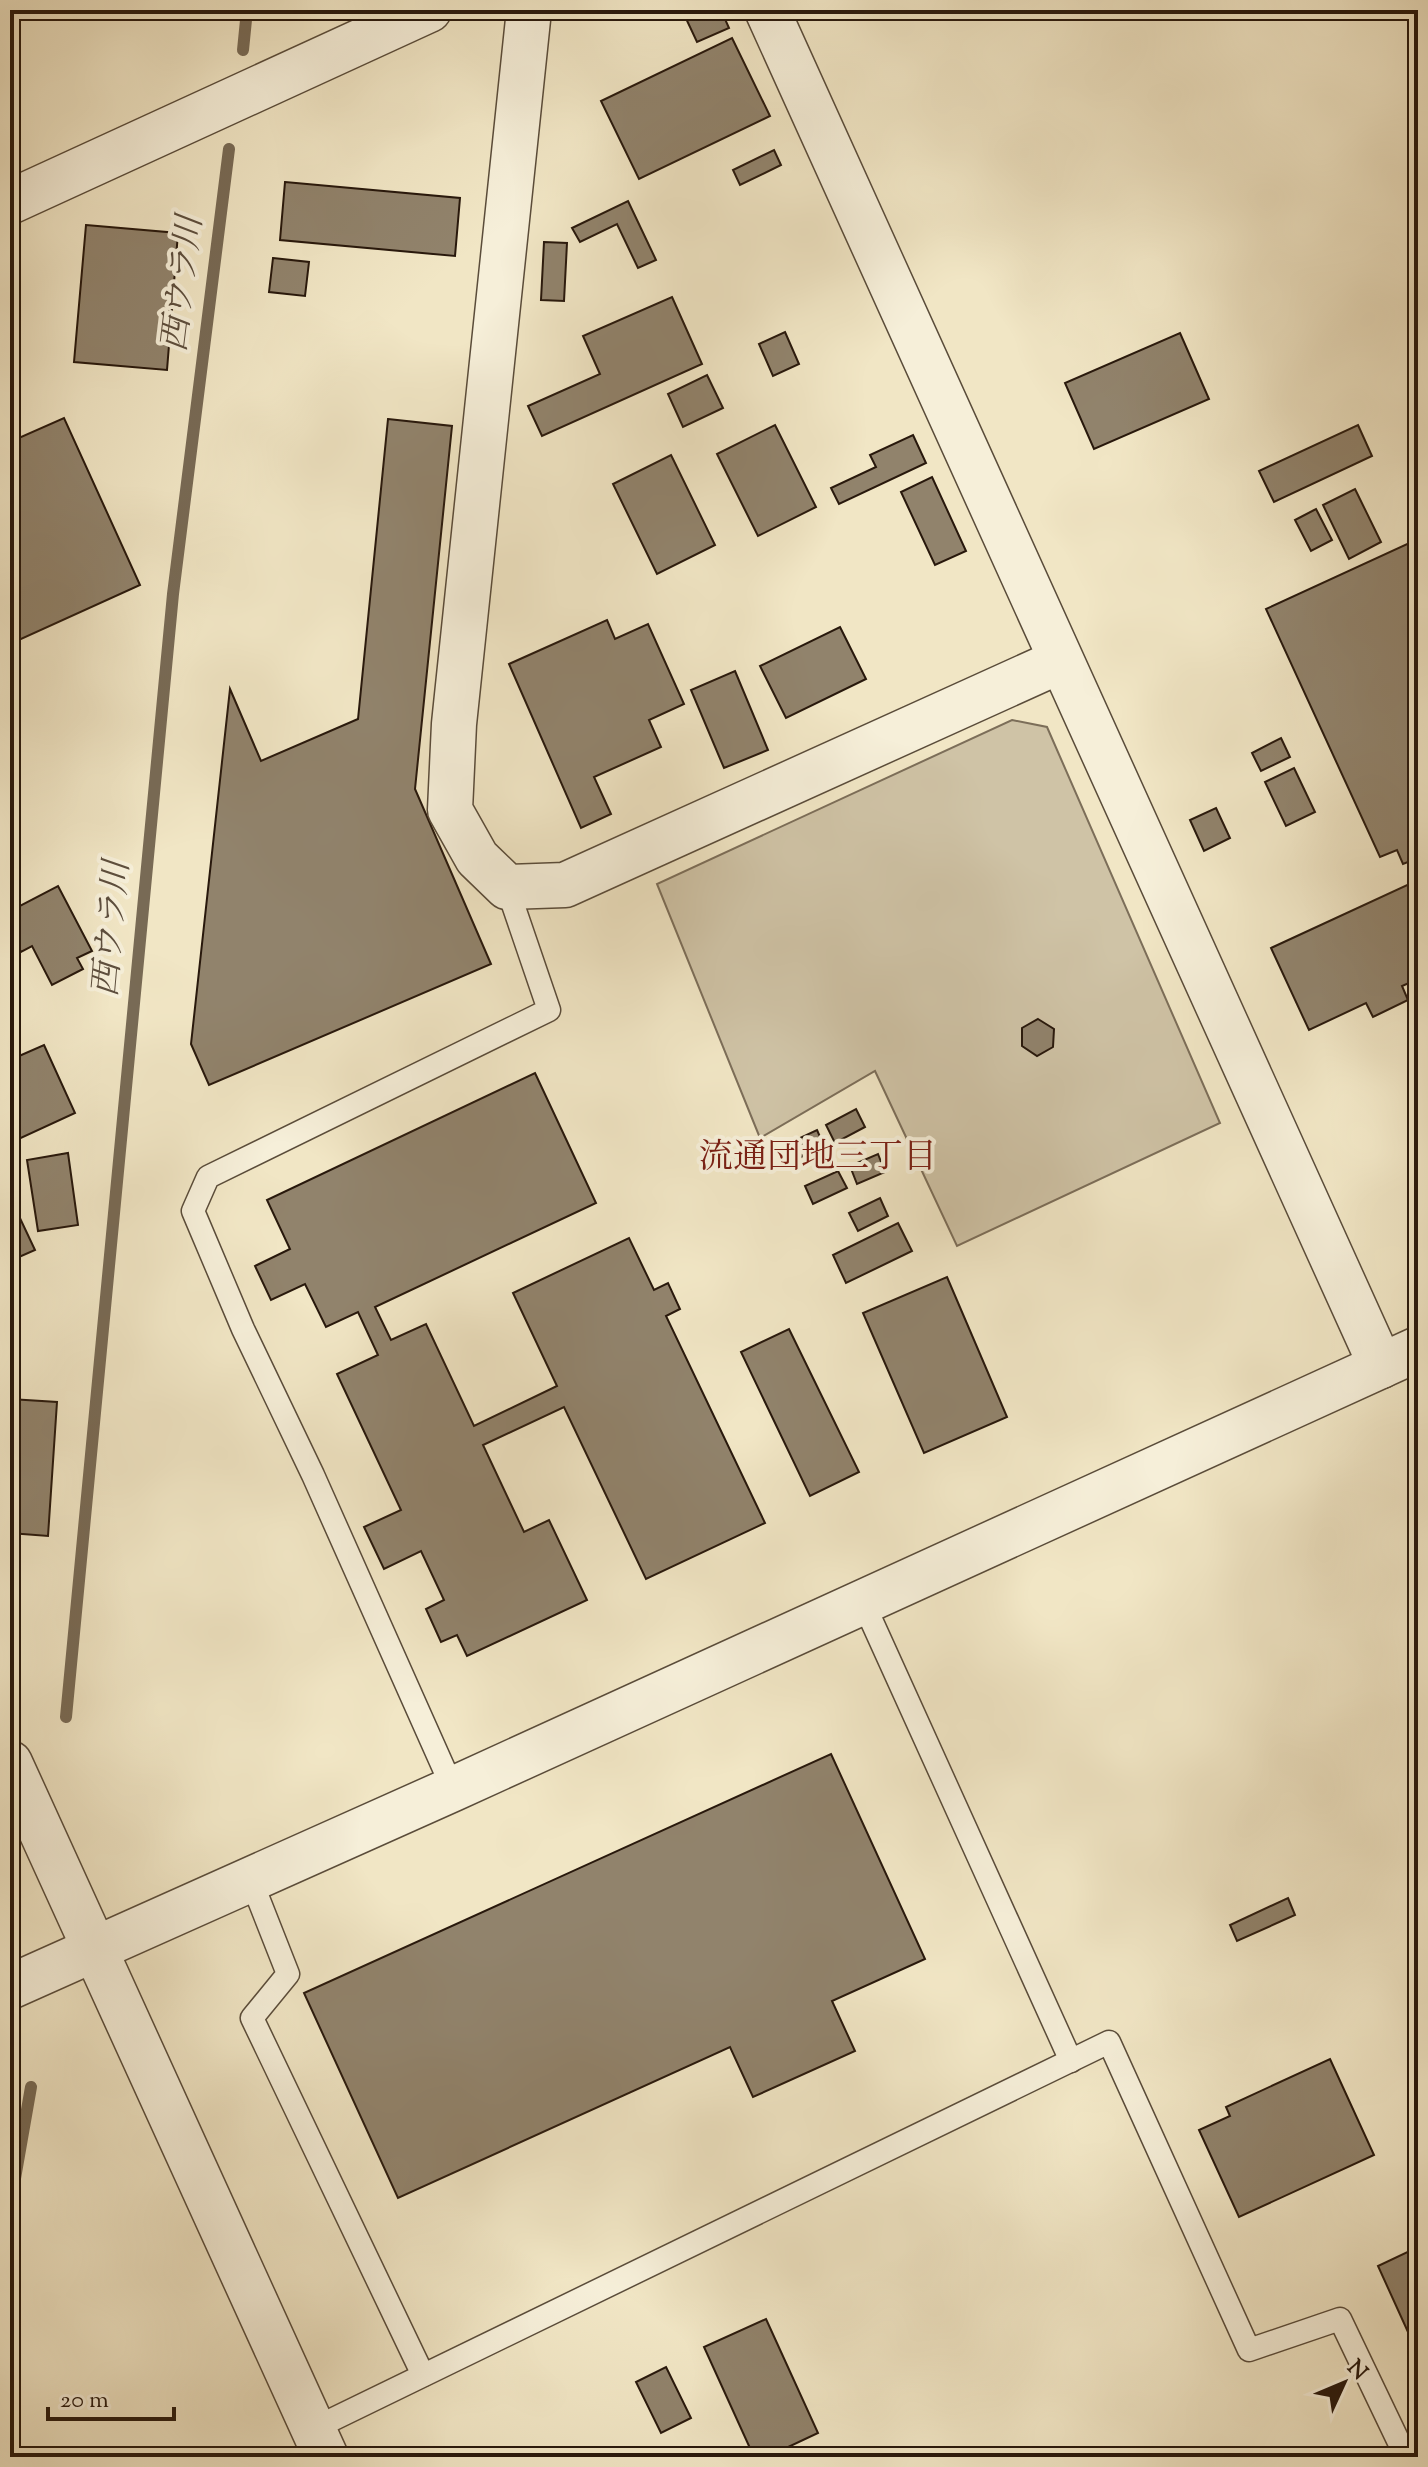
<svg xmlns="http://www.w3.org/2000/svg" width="1428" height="2467" font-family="'Sorts Mill Goudy','Noto Serif JP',serif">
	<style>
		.green { fill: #cfc3a6; stroke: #7c6e59; stroke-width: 2 }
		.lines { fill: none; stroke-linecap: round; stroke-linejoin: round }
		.stream { stroke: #786a55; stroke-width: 12 }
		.building { fill: #91836c; stroke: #28180c; stroke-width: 2 }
		.service-casing { stroke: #5a4c3a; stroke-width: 25 }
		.minor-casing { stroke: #5a4c3a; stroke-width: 47 }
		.tertiary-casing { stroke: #5a4c3a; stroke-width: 47 }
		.service { stroke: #f6efd9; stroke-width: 22 }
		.minor { stroke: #f6efd9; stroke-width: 44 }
		.tertiary { stroke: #f6efd9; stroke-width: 44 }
		.labels { text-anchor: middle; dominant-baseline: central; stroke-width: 8; stroke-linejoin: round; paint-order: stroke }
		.water-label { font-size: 34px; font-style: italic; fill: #5d4e3d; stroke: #f6efd9 }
		.neighbourhood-label { font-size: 34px; fill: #7a1f14; stroke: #f6efd9 }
	</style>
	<rect width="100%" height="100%" fill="#f1e6c5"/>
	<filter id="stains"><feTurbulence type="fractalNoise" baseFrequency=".0025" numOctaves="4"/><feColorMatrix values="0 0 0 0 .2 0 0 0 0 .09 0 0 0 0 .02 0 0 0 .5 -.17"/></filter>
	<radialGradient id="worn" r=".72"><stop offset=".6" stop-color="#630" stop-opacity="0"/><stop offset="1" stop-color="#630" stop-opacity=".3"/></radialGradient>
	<polygon class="green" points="1012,720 1047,727 1220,1123 957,1246 875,1071 760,1138 657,884"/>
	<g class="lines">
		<g class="stream">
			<polyline points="243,50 247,10"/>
			<polyline points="66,1717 173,594 229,149"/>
			<polyline points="10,2207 31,2087"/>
		</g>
	</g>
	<g class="building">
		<polygon points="682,10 721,10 729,28 697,42"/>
		<polygon points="732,38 770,116 639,179 601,101"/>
		<polygon points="774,150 781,165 740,185 733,170"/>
		<polygon points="285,182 460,198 455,256 280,240"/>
		<polygon points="628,201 656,260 638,268 617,224 580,242 572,228"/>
		<polygon points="86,225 178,233 167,370 74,362"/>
		<polygon points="544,242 567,243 564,301 541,300"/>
		<polygon points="273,258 309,262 305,296 269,292"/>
		<polygon points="672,297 702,364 542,436 528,406 600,374 583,336"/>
		<polygon points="785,332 799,364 773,376 759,344"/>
		<polygon points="1180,333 1209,399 1094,449 1065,383"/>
		<polygon points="707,375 723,408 683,427 668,394"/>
		<polygon points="10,418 19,438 64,418 140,585 10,644"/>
		<polygon points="388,419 452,426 415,789 491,964 209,1085 191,1044 230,689 261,761 358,719"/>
		<polygon points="775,425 816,507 758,536 717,454"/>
		<polygon points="1358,425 1372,456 1274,502 1259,471"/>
		<polygon points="913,435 926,463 839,504 831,488 876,467 870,455"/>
		<polygon points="671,455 715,545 657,574 613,484"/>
		<polygon points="932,477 966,551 935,565 901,492"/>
		<polygon points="1355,489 1381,542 1349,559 1323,505"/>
		<polygon points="1316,509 1332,540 1311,551 1295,520"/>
		<polygon points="1418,539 1418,858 1403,864 1397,850 1380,857 1266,609"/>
		<polygon points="607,620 615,639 648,624 684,704 649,720 661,747 594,777 611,814 581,828 509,664"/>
		<polygon points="840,627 866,679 786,718 760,666"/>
		<polygon points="735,671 768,750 724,768 691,690"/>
		<polygon points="1281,738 1290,757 1261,771 1252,753"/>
		<polygon points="1294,768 1315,812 1286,826 1265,782"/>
		<polygon points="1216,808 1230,838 1204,851 1190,820"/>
		<polygon points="1418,880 1418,979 1402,986 1408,1000 1373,1017 1366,1003 1309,1030 1271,948"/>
		<polygon points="58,886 92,951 77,958 83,969 52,985 32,946 21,952 10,931 10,911"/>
		<polygon points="1038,1019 1054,1029 1053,1047 1037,1056 1022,1046 1022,1028"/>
		<polygon points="44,1045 75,1113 10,1143 10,1060"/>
		<polygon points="535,1073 596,1203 375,1307 391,1340 426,1324 474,1426 557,1386 513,1293 629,1238 654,1290 668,1283 680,1309 666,1316 765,1523 646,1579 564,1407 483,1445 524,1532 549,1520 587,1600 467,1656 457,1635 441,1642 426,1609 444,1600 421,1551 384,1569 364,1527 401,1510 337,1374 378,1355 358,1312 326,1327 305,1284 271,1300 255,1266 290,1249 267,1200"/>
		<polygon points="856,1109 865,1127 835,1143 826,1125"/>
		<polygon points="817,1130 824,1146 793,1161 785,1145"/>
		<polygon points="68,1153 78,1225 38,1231 27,1160"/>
		<polygon points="878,1154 885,1172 857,1184 850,1166"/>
		<polygon points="838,1171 847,1188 813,1204 805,1186"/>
		<polygon points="10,1197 35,1250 10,1261"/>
		<polygon points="880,1198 888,1216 858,1231 849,1213"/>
		<polygon points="898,1223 912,1251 846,1283 833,1255"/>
		<polygon points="947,1277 1007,1417 924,1453 863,1313"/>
		<polygon points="789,1329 859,1472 810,1496 741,1352"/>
		<polygon points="10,1399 57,1402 48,1536 10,1533"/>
		<polygon points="831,1754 925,1959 832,2001 855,2051 753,2097 730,2047 398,2198 304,1993"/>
		<polygon points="1288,1898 1295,1915 1237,1941 1230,1925"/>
		<polygon points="1330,2059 1374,2155 1239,2217 1199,2130 1230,2116 1226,2107"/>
		<polygon points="1418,2247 1418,2354 1378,2266"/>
		<polygon points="766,2319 818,2433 767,2457 754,2457 704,2347"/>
		<polygon points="666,2367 691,2418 661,2433 636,2382"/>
	</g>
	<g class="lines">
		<g class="service-casing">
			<g id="service">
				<polyline points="863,1602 1071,2061"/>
				<polyline points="453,1789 313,1475 243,1329 193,1211 208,1177 549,1010 507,887"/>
				<polyline points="251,1880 288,1974 252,2018 423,2375"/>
				<polyline points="313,2429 1109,2042 1249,2350 1340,2319 1406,2457"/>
			</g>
		</g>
		<g class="minor-casing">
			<g id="minor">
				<polyline points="529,10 454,724 450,810 477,858 507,887 565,885 1060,661"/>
				<polyline points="767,10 1381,1366"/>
				<polyline points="10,202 429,10"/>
				<polyline points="10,1987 453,1789 1418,1349"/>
			</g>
		</g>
		<g class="tertiary-casing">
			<polyline id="tertiary" points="10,1763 326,2457"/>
		</g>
		<use href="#service" class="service"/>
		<use href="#minor" class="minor"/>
		<use href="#tertiary" class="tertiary"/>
	</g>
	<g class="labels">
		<g class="water-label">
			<text transform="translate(184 284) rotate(-83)">西ウラ川</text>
			<text transform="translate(113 929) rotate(-85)">西ウラ川</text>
		</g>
		<g class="neighbourhood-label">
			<text x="818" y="1158">流通団地三丁目</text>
		</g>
	</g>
	<rect width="1428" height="2467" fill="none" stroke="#f1e6c5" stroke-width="40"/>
	<rect x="12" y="12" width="1404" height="2443" fill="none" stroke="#28180c" stroke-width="4"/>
	<rect x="20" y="20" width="1388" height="2427" fill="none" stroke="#28180c" stroke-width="2"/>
	<g transform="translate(1344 2383) rotate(46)" stroke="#f6efd9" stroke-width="6" paint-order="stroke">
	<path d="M0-6L14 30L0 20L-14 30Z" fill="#28180c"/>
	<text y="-12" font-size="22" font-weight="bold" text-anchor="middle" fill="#28180c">N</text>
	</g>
	<path d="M48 2407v12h126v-12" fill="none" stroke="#28180c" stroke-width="4"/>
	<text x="60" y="2407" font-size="24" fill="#28180c" stroke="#f6efd9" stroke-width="6" paint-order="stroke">20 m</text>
	<rect width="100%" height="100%" filter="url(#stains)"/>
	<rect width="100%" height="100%" fill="url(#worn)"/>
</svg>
